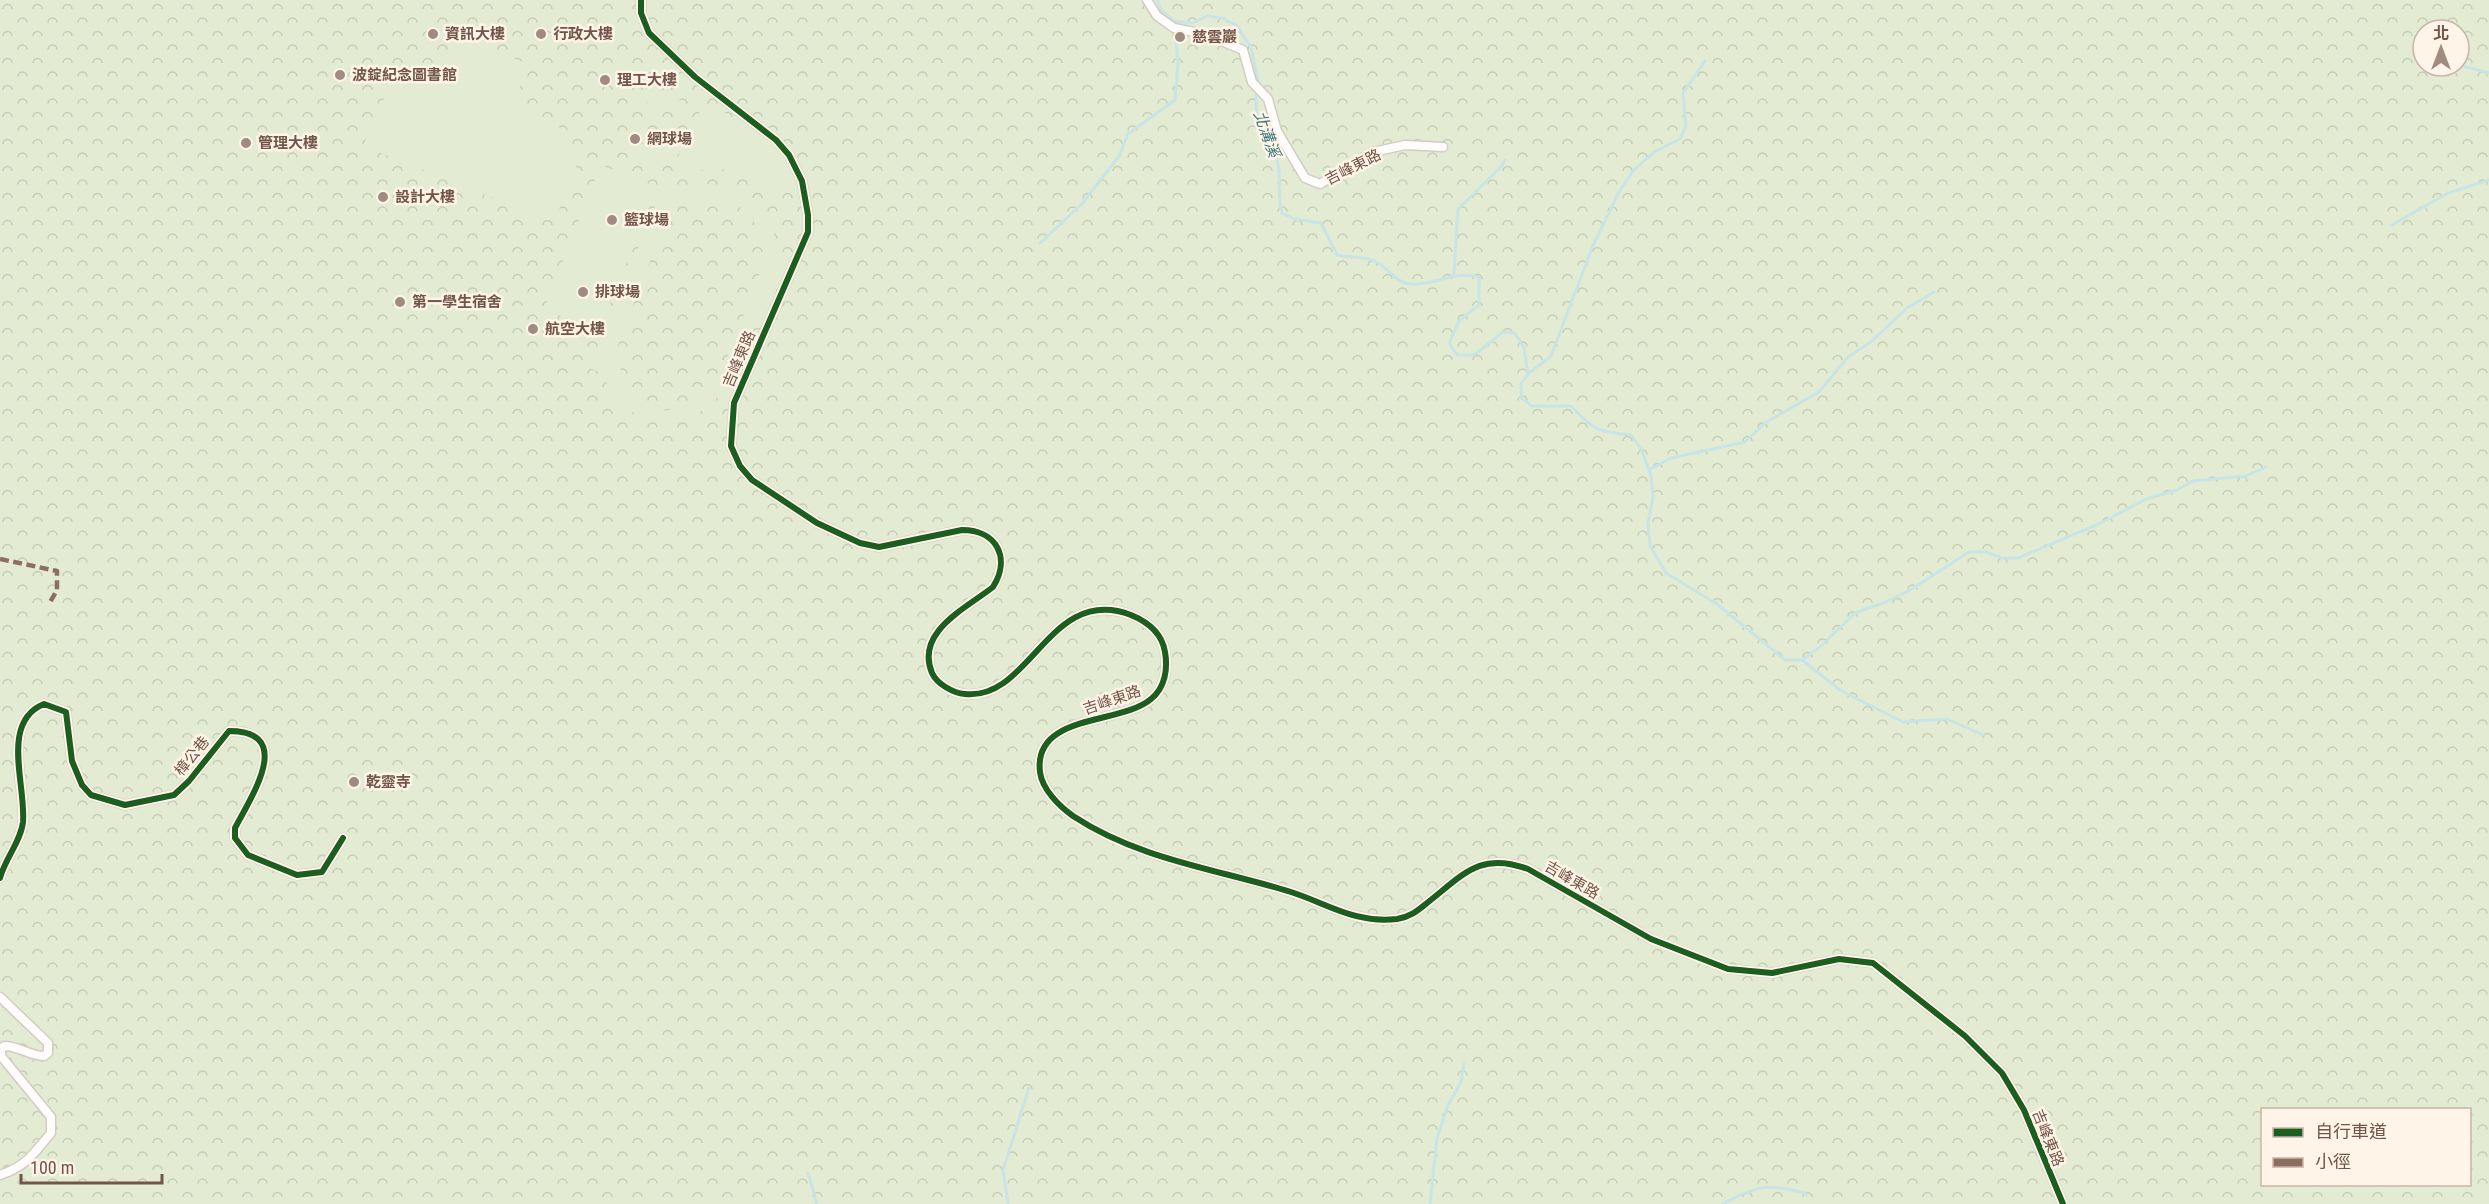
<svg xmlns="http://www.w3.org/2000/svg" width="2489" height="1204" font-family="'Roboto Condensed','Noto Sans TC',sans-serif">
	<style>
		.forest { fill: url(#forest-crowns); fill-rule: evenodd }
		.green { fill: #e3ecd2; fill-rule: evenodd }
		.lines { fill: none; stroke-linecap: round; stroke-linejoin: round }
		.stream { stroke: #c9e4e6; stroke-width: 3 }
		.minor-casing { stroke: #d4cbc5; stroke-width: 11 }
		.minor { stroke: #fefdfb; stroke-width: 8 }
		.quiet { stroke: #8d6e63; stroke-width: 4.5; stroke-dasharray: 9 4.5; stroke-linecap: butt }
		.cycleway-casing { stroke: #fff4e7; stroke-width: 10 }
		.cycleway { stroke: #1b5e20; stroke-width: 6 }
		.poi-dot { fill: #a08b80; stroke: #fff4e7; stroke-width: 2 }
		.labels { text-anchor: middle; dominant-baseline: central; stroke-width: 5; stroke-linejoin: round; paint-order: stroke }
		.poi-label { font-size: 15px; font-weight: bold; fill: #725549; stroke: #fff4e7; text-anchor: start }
		.street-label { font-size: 15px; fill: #725549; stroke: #fff4e7 }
		.water-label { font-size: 16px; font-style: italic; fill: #3f787f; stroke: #fff4e7 }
	</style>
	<defs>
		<pattern id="forest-crowns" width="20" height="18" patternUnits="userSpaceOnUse" patternTransform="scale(1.5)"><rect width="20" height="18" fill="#e3ecd2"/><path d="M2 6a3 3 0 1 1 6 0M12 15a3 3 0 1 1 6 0" fill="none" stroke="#c6ccb6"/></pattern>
	</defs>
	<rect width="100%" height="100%" fill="#f6efe7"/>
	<path class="forest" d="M0 0H2489V1204H0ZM2423 30H2459V66H2423ZM2262 1110H2470V1184H2262Z"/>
	<g class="green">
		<polygon points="458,36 528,64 512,108 568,131 578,162 554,222 363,146 399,64 439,73"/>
		<polygon points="653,89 682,101 677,115 647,103"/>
		<path d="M706 104C737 118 770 137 789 167 785 187 782 185 764 190 750 183 741 173 726 170 709 168 686 174 673 169L692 123Z"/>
		<polygon points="634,122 648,127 636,157 622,152"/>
		<polygon points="654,129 667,134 655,164 641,158"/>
		<polygon points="601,165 657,187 599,331 544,309"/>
		<path d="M708 184C716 186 725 186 732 188 762 197 780 231 776 261L786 265 763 323 754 320 726 389 724 388C694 436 619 431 604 374L590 368 662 189 677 194 683 190ZM713 196 733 200 754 222 761 234 764 262 715 388C690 412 681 411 648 410 628 391 617 374 618 346L666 218 684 202Z"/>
	</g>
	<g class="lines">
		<g class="stream">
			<polyline points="1157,0 1161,10 1174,21 1193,23 1207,16 1222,18 1236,25 1251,47 1259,85"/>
			<polyline points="2459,65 2489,73"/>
			<path d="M1257 92C1250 113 1270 138 1276 157 1283 175 1276 195 1282 213L1294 219 1321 223 1337 255C1349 257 1364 257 1375 261 1388 267 1395 283 1410 284 1434 286 1454 270 1479 277V305L1459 321 1449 343 1457 355H1474L1503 332 1515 333 1524 348 1528 374 1521 384V398L1532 406H1571C1595 431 1596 431 1631 435L1641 449 1651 475 1653 497 1648 524 1650 546 1666 573 1717 604 1785 660H1802L1821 646 1855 613 1886 602 1912 589 1969 552H1986L2002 558H2018L2101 523 2146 499 2177 490 2193 481 2246 476 2266 467"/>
			<polyline points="2392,225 2448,193 2489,180"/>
			<polyline points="1040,243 1081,205 1119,156 1128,134 1175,100 1178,63 1175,29"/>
			<polyline points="1454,275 1458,209 1500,168 1505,160"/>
			<polyline points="1528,374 1551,356 1592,248 1619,192 1633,171 1654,152 1680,139 1686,126 1683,93 1705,61"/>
			<polyline points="1649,470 1671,458 1745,442 1765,423 1819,392 1848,357 1872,341 1907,308 1934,292"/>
			<polyline points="1802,660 1840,690 1903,722 1947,719 1983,735"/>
			<polyline points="808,1173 817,1204"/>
			<polyline points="1008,1204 1003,1170 1029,1088"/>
			<polyline points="1430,1204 1437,1138 1448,1105 1461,1082 1464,1064"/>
			<path d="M1723 1204C1757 1185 1770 1183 1807 1194"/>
		</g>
		<g class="minor-casing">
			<g id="minor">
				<path d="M641 0V13L649 33 695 77 776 140 789 155 802 181 808 215V232L734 403 731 446 740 466 752 480 817 523 860 543 879 547 962 530C997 530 1011 558 993 587 965 609 915 632 932 673 937 684 953 693 965 694 1031 701 1049 584 1131 615 1148 622 1162 633 1165 652 1168 669 1165 688 1151 699 1121 725 1033 713 1040 772 1042 789 1059 806 1073 816 1140 860 1217 869 1291 892 1328 904 1356 924 1397 919 1410 917 1417 911 1427 903 1463 875 1480 851 1528 869L1651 939 1728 969 1772 973 1839 959 1873 963 1965 1036 2002 1073 2024 1110 2063 1204"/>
				<polyline points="1147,0 1157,16 1174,28 1205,34 1243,50 1252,82 1268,99 1277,131 1305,178 1320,184 1373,152 1405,145 1443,147"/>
				<path d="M0 878C5 859 21 841 23 822 26 784 0 722 44 704L66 712 72 761 82 785 91 795 125 805 174 795 189 781 229 731C296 731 251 797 235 828V838L248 855 297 875 322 872 343 838"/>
				<path d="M0 997 48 1043V1053L44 1056C30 1056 19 1046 4 1046L1 1050V1056L51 1117V1133C33 1154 27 1166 0 1175"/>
			</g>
		</g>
		<use href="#minor" class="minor"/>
		<polyline class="quiet" points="0,559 57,571 57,590 49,604"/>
		<g class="cycleway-casing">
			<g id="cycleway">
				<path d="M641 0V13L649 33 695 77 776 140 789 155 802 181 808 215V232L734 403 731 446 740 466 752 480 817 523 860 543 879 547 962 530C997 530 1011 558 993 587 965 609 915 632 932 673 937 684 953 693 965 694 1031 701 1049 584 1131 615 1148 622 1162 633 1165 652 1168 669 1165 688 1151 699 1121 725 1033 713 1040 772 1042 789 1059 806 1073 816 1140 860 1217 869 1291 892 1328 904 1356 924 1397 919 1410 917 1417 911 1427 903 1463 875 1480 851 1528 869L1651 939 1728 969 1772 973 1839 959 1873 963 1965 1036 2002 1073 2024 1110 2063 1204"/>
				<path d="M0 878C5 859 21 841 23 822 26 784 0 722 44 704L66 712 72 761 82 785 91 795 125 805 174 795 189 781 229 731C296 731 251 797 235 828V838L248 855 297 875 322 872 343 838"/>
			</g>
		</g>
		<use href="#cycleway" class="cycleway"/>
	</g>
	<g class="poi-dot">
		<circle cx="433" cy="34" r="6"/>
		<circle cx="541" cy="34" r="6"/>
		<circle cx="1180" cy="37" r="6"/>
		<circle cx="340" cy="75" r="6"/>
		<circle cx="605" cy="80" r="6"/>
		<circle cx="635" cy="139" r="6"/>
		<circle cx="246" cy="143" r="6"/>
		<circle cx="383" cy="197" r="6"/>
		<circle cx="612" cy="220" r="6"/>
		<circle cx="583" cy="292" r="6"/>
		<circle cx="400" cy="302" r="6"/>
		<circle cx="533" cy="329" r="6"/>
		<circle cx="354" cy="782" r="6"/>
	</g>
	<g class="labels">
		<g class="poi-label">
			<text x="445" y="34">資訊大樓</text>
			<text x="553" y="34">行政大樓</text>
			<text x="1192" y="37">慈雲巖</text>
			<text x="352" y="75">波錠紀念圖書館</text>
			<text x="617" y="80">理工大樓</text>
			<text x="647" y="139">網球場</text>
			<text x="258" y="143">管理大樓</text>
			<text x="395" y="197">設計大樓</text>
			<text x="624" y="220">籃球場</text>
			<text x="595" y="292">排球場</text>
			<text x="412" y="302">第一學生宿舍</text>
			<text x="545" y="329">航空大樓</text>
			<text x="366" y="782">乾靈寺</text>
		</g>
		<g class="street-label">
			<text transform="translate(1353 167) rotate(-27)">吉峰東路</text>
			<text transform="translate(739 359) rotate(-67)">吉峰東路</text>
			<text transform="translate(1112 700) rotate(-19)">吉峰東路</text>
			<text transform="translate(192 756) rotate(-51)">樟公巷</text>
			<text transform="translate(1572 880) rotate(30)">吉峰東路</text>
			<text transform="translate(2048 1138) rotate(68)">吉峰東路</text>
		</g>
		<g class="water-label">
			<text transform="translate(1267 134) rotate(70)">北溝溪</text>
		</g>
	</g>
	<rect x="2261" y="1108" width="210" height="78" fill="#fff4e7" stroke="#c7b4a8" stroke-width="1.5"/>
	<rect x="2273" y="1128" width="30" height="9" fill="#1b5e20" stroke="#c7b4a8" stroke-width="1.5"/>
	<text x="2315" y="1138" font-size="18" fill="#725549">自行車道</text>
	<rect x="2273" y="1158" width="30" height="9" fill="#8d6e63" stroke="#c7b4a8" stroke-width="1.5"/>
	<text x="2315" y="1168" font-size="18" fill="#725549">小徑</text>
	<g transform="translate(2441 48)"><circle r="28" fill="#fff4e7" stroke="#c7b4a8" stroke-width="1.5"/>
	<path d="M0-4.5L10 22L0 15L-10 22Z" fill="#a08b80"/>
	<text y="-9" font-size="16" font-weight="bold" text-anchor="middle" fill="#725549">北</text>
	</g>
	<path d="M21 1174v9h141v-9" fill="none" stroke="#725549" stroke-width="3"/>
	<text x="30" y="1174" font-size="18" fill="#725549" stroke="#fff4e7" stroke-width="4.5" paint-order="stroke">100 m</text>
</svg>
